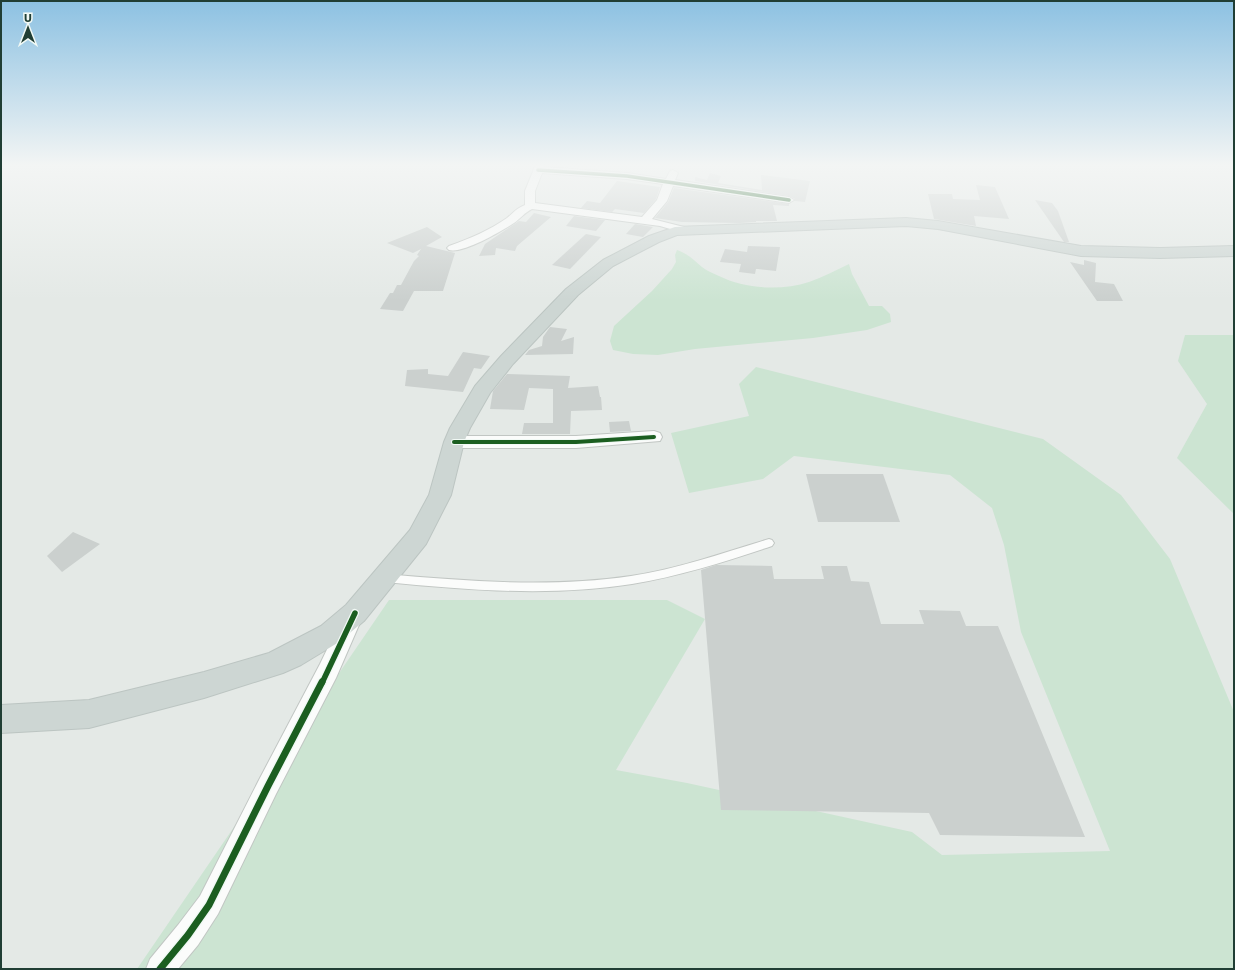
<svg xmlns="http://www.w3.org/2000/svg" width="1235" height="970" font-family="'Work Sans',sans-serif">
	<style>
		.green { fill: #cce4d2 }
		.building { fill: #cbd0ce }
		.lines { fill: none; stroke-linecap: round; stroke-linejoin: round }
		.lane-casing { stroke: #c1c6c3; stroke-width: 2 }
		.street-casing { stroke: #c1c6c3; stroke-width: 2 }
		.primary-casing { stroke: #bcc5c2; stroke-width: 2 }
		.lane { fill: #fbfcfb; fill-rule: evenodd }
		.street { fill: #fbfcfb; fill-rule: evenodd }
		.primary { fill: #cdd6d3; fill-rule: evenodd }
		.cycleway-far3-casing { stroke: #f1f9f5; stroke-width: 5 }
		.cycleway-far2-casing { stroke: #f1f9f5; stroke-width: 6 }
		.cycleway-far1-casing { stroke: #f1f9f5; stroke-width: 8 }
		.cycleway-casing { stroke: #f1f9f5; stroke-width: 10 }
		.cycleway-far3 { stroke: #1b5e20; stroke-width: 3.5 }
		.cycleway-far2 { stroke: #1b5e20; stroke-width: 4 }
		.cycleway-far1 { stroke: #1b5e20; stroke-width: 5.5 }
		.cycleway { stroke: #1b5e20; stroke-width: 7 }
	</style>
	<rect width="100%" height="100%" fill="#e4e9e6"/>
	<g class="green">
		<path d="M677 250C688 254 694 260 702 267 707 271 713 273 719 276 745 289 781 291 809 282 823 277 836 270 849 264L852 274 869 306H882L890 314 891 322 867 330 813 338 695 349 658 355 633 354 613 350 610 341 614 326 652 291 672 269 676 262 675 255Z"/>
		<polygon points="1185,335 1234,335 1234,514 1177,458 1207,404 1178,361"/>
		<polygon points="756,367 1043,439 1121,495 1170,559 1234,712 1234,969 137,969 389,600 667,600 705,619 616,770 687,783 912,832 942,855 1110,851 1021,632 1004,545 992,508 950,475 794,456 763,479 689,493 671,433 749,416 739,384"/>
	</g>
	<g class="building">
		<polygon points="710,173 721,176 718,183 762,190 761,175 810,181 805,202 795,201 795,199 789,196 695,181 695,177 707,180"/>
		<polygon points="617,181 660,187 656,199 644,213 615,209 612,212 581,208 587,201 600,203"/>
		<polygon points="976,185 995,187 1009,219 974,216 976,226 934,219 928,194 952,194 953,199 980,200"/>
		<polygon points="674,188 789,204 789,206 773,205 777,221 756,221 756,222 740,223 682,222 655,218 668,202"/>
		<polygon points="1035,200 1052,203 1058,211 1069,242 1064,242"/>
		<polygon points="534,213 551,217 517,246 515,251 496,248 495,255 479,256 485,244 519,221 526,222"/>
		<polygon points="574,216 605,220 596,231 566,226"/>
		<polygon points="635,224 653,227 643,237 626,234"/>
		<polygon points="427,227 442,237 426,246 455,253 443,291 414,291 403,311 380,309 390,293 393,293 397,285 401,285 414,261 419,256 417,255 421,249 413,253 387,243"/>
		<polygon points="586,234 601,237 570,269 552,265"/>
		<polygon points="748,246 780,247 776,271 758,269 756,269 755,274 739,272 741,264 720,262 725,249 747,252"/>
		<polygon points="1084,260 1096,263 1095,282 1114,284 1123,301 1097,301 1070,262 1084,265"/>
		<polygon points="550,327 567,329 561,341 574,337 573,354 525,355 529,350 542,346 543,337"/>
		<polygon points="463,352 490,356 481,369 474,368 463,392 405,386 407,370 428,369 428,374 448,376"/>
		<polygon points="507,374 570,376 568,388 598,386 600,397 601,397 602,410 571,411 570,434 522,434 524,423 553,423 553,389 529,388 524,410 490,409 493,391"/>
		<polygon points="629,421 631,431 610,432 609,422"/>
		<polygon points="806,474 883,474 900,522 818,522"/>
		<polygon points="73,532 100,544 62,572 47,556"/>
		<polygon points="716,565 772,566 774,579 824,579 821,566 847,566 851,581 869,582 881,624 924,624 919,610 960,611 966,626 998,626 1085,837 940,835 929,813 721,810 701,570"/>
	</g>
	<g class="lines">
		<g class="lane-casing">
			<path id="lane" d="M769 539 772 540 774 543 772 546C727 561 680 576 632 584 550 597 467 590 385 582L381 581 380 578 381 575 385 574C467 581 549 588 631 576 678 569 723 553 769 539Z"/>
		</g>
		<g class="street-casing">
			<g id="street">
				<path d="M536 164H546L544 167 627 173 666 179 670 171 673 170 678 173 675 180 789 197 794 200 789 203 673 186 667 201 652 219 688 228 690 230 688 232 684 233 660 226 532 209C524 213 521 218 514 223 502 231 463 254 449 250L447 248 449 246C469 239 490 230 507 218 513 213 517 208 525 205V191ZM542 173 627 179 663 184 657 200 642 217 535 203V191Z"/>
				<polygon points="654,431 660,433 662,437 660,441 576,448 454,448 448,446 446,442 448,438 454,436 576,436"/>
				<polygon points="352,609 359,612 362,618 336,678 276,794 218,914 198,945 178,969 146,969 150,959 178,925 200,896 260,778 320,664 345,612"/>
			</g>
		</g>
		<g class="primary-casing">
			<polygon id="primary" points="906,218 938,221 1081,246 1160,248 1234,246 1234,256 1160,258 1081,256 938,229 906,226 677,235 659,242 613,266 578,295 513,364 490,393 470,428 464,442 451,495 426,544 364,621 339,642 301,665 283,673 204,698 89,728 1,733 1,705 89,700 204,672 269,653 321,626 346,605 410,530 429,495 444,442 450,428 475,386 501,356 566,289 603,260 649,236 675,227"/>
		</g>
		<use href="#lane" class="lane"/>
		<use href="#street" class="street"/>
		<use href="#primary" class="primary"/>
		<g class="cycleway-far3-casing">
			<polyline id="cycleway-far3" points="538,170 627,176 789,200"/>
		</g>
		<g class="cycleway-far2-casing">
			<polyline id="cycleway-far2" points="454,442 576,442 654,437"/>
		</g>
		<g class="cycleway-far1-casing">
			<polyline id="cycleway-far1" points="322,683 355,613"/>
		</g>
		<g class="cycleway-casing">
			<polyline id="cycleway" points="160,969 188,935 209,905 268,786 322,682"/>
		</g>
		<use href="#cycleway-far3" class="cycleway-far3"/>
		<use href="#cycleway-far2" class="cycleway-far2"/>
		<use href="#cycleway-far1" class="cycleway-far1"/>
		<use href="#cycleway" class="cycleway"/>
	</g>
	<linearGradient id="sky" x2="0" y2="1"><stop stop-color="#8cc1e2"/><stop offset="0.55" stop-color="#f3f5f4"/><stop offset="1" stop-color="#f3f5f4" stop-opacity="0"/></linearGradient>
	<rect width="1235" height="300" fill="url(#sky)"/>
	<rect width="1235" height="970" fill="none" stroke="#203e34" stroke-width="4"/>
	<g transform="translate(28 28)" stroke="#f1f9f5" stroke-width="3" paint-order="stroke">
	<path d="M0-3L7 15L0 10L-7 15Z" fill="#203e34"/>
	<text y="-6" font-size="11" font-weight="bold" text-anchor="middle" fill="#203e34">U</text>
	</g>
</svg>
